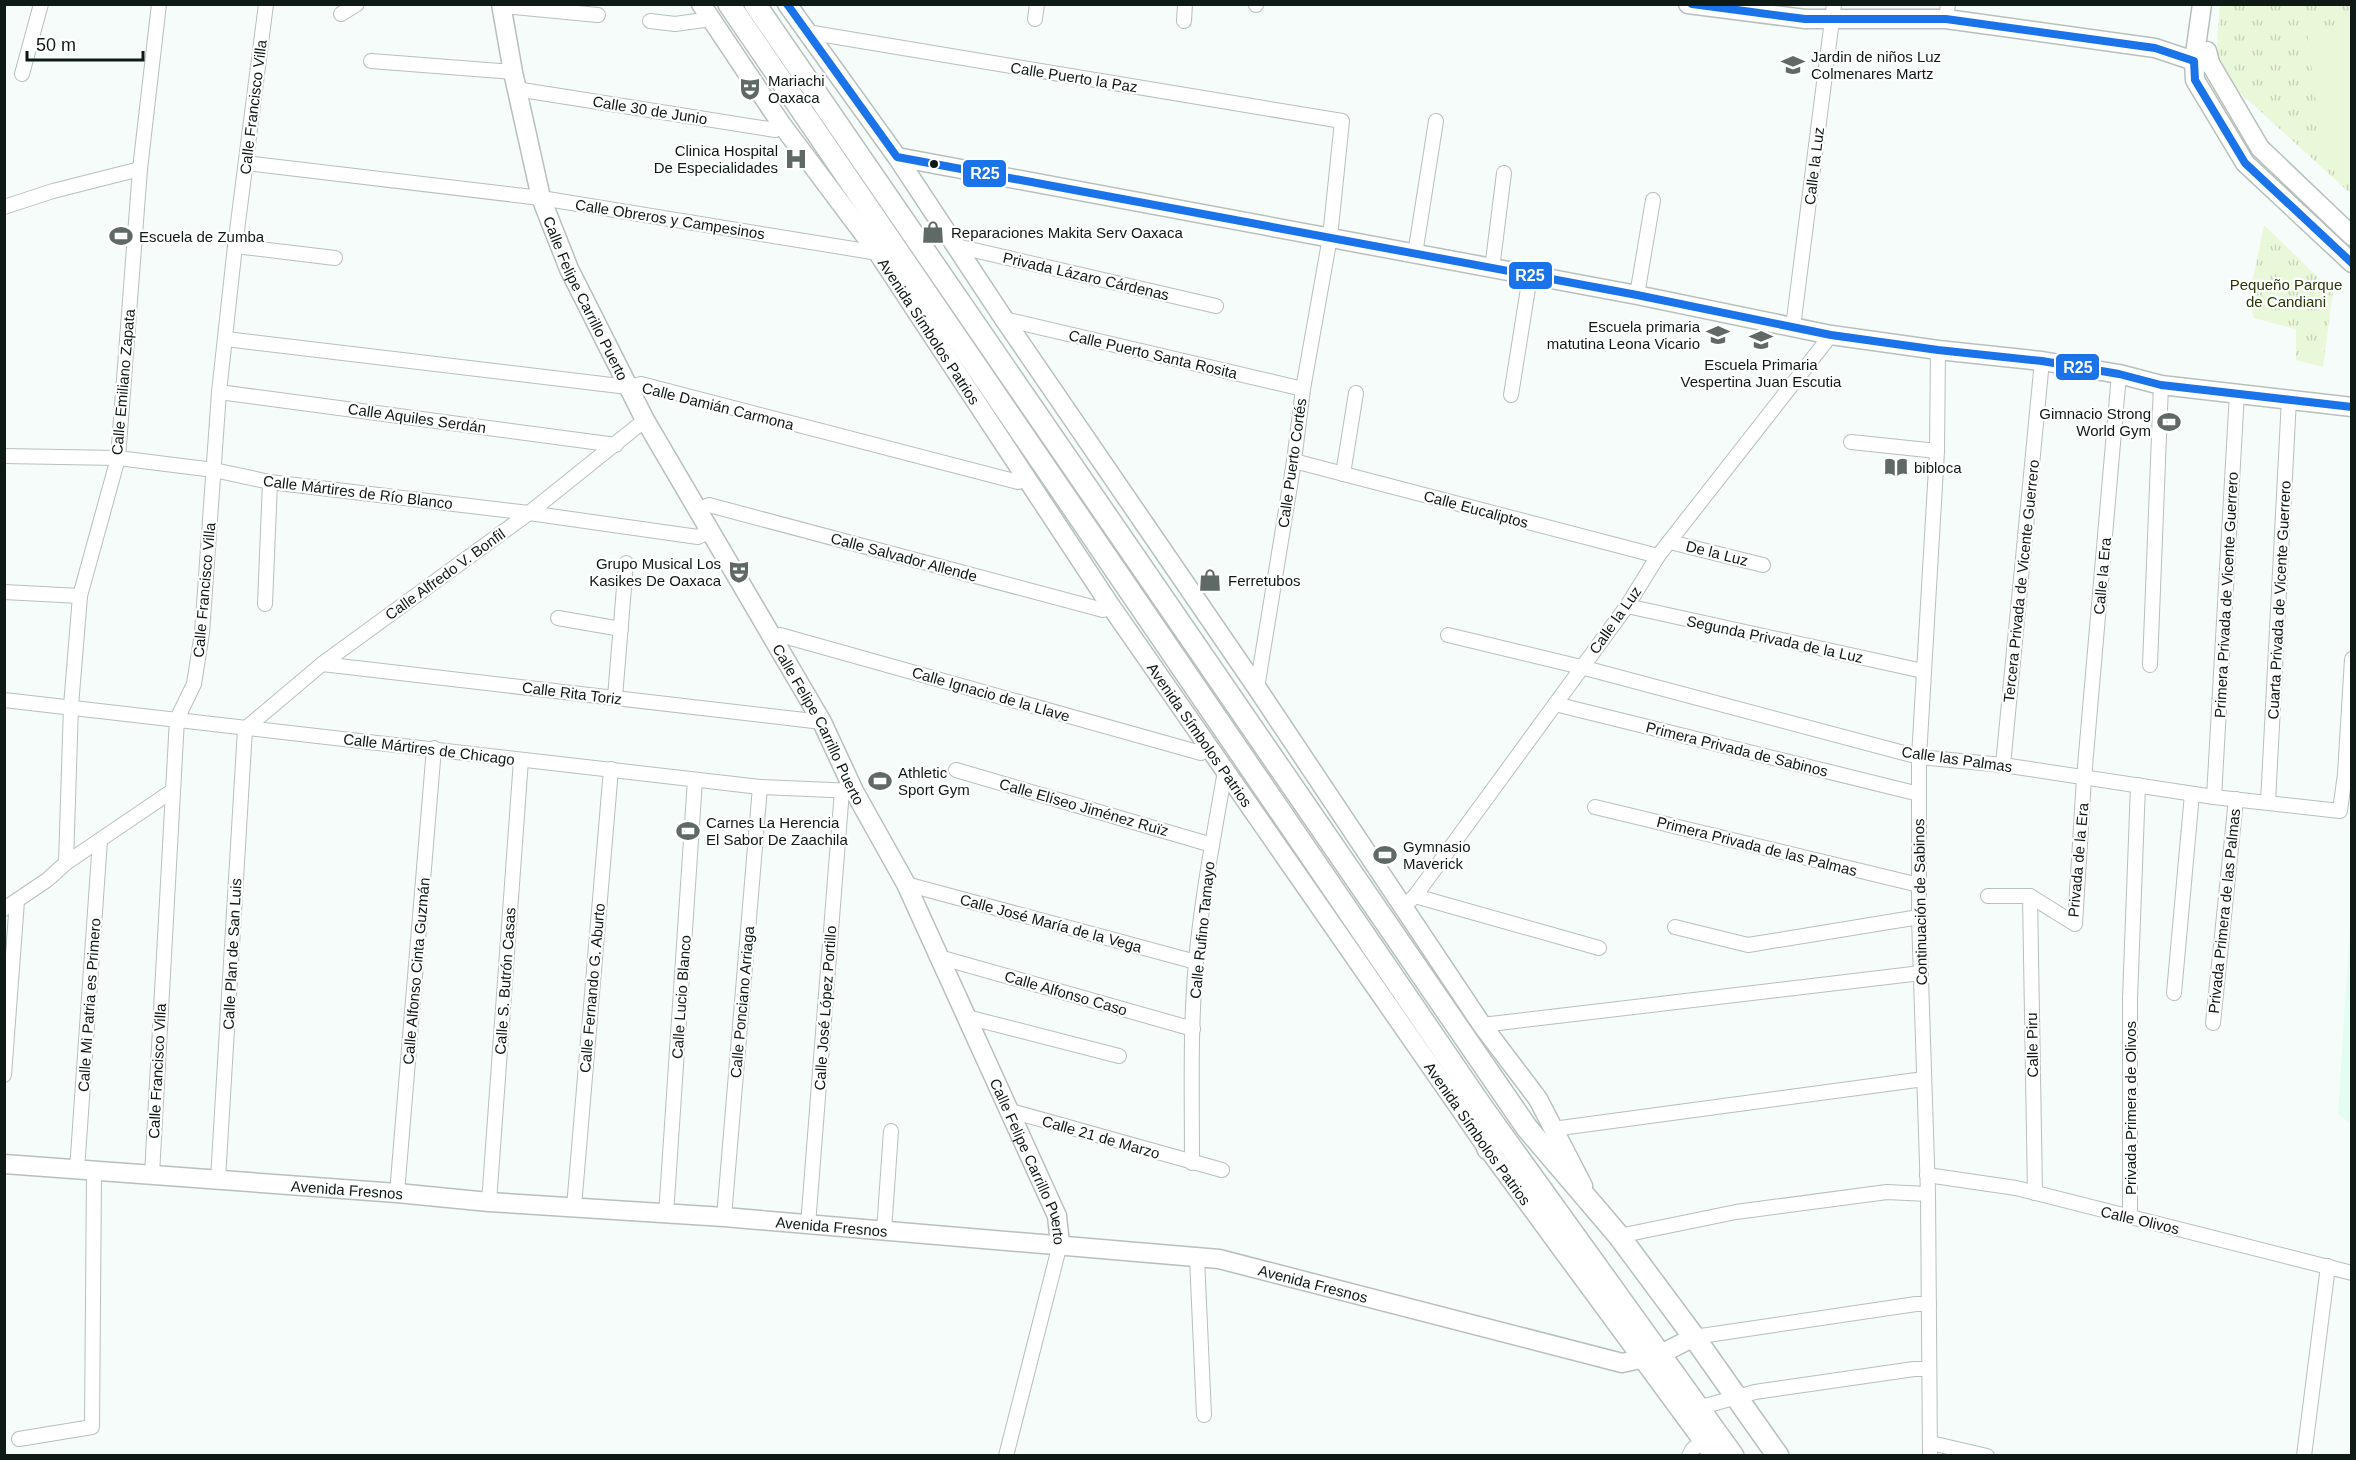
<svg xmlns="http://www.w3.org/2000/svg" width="2356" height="1460" font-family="Helvetica,sans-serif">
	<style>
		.built { fill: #e3fdf3 }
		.grass { fill: url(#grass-tufts) }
		.garden { fill: #eaf8da }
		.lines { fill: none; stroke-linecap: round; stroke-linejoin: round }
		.street-casing { stroke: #b7c0bc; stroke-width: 16 }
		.secondary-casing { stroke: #b7c0bc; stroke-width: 21 }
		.primary-casing { stroke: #b7c0bc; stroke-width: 24 }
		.street { stroke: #fefffe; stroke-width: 14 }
		.secondary { stroke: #fefffe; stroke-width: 18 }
		.primary { stroke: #fefffe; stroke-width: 21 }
		.bus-1-casing { stroke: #fff; stroke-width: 12 }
		.bus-1 { stroke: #1a73e8; stroke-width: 8 }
		.bus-dot { fill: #0e1a16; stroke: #fff; stroke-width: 2 }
		.labels { text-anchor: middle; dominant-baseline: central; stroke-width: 4.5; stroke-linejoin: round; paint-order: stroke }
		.poi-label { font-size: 15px; fill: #0e1a16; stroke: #fff; text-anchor: start }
		.street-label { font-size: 15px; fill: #0e1a16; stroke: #fff }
		.park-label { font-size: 15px; fill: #293805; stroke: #fff }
		.line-badge { stroke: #fff; stroke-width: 2 }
		.badge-label { font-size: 16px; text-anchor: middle; font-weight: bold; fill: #fff }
	</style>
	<defs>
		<pattern id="grass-tufts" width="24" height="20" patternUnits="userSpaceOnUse" patternTransform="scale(1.5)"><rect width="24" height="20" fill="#eaf8da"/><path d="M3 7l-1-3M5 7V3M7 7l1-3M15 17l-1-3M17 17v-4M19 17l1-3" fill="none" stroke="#c8d4ba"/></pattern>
	</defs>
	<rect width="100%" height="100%" fill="#f5fcf9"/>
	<polygon class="built" points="2351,910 2351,1124 2338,1114"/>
	<g class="grass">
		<polygon points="2220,5 2351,5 2351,194 2215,70"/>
		<polygon points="2264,225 2333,292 2323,367 2296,360 2296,329 2254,318 2249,299"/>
	</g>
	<polygon class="garden" points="2306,23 2351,29 2351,175 2322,152"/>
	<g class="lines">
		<g class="street-casing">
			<g id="street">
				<polyline points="1256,5 1256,4"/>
				<polyline points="502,6 598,15"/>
				<polyline points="341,14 357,4"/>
				<polyline points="1035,19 1037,4"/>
				<polyline points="1946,19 1948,4"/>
				<polyline points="650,21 675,24 711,19"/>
				<polyline points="1184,21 1185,4"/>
				<polyline points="807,32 1342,121 1330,237 1303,389 1294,461 1257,688"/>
				<polyline points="371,61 513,72"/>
				<polyline points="22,74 41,4"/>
				<polyline points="516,89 775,130 782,125"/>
				<polyline points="246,163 541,198 878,253"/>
				<polyline points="4,207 53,191 140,169"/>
				<polyline points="235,246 335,258"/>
				<polyline points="956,246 1216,306"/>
				<polyline points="1415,254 1436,121"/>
				<polyline points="1492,269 1504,173"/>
				<polyline points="1637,295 1653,200"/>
				<polyline points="1004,319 1303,389"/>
				<polyline points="1793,327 1834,4"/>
				<polyline points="226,339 628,387 641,384 1018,482 1026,478"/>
				<polyline points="219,392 616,445"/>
				<polyline points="1511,395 1530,276"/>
				<polyline points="1851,442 1937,451"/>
				<polyline points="4,456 118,458 214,470 270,482 529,513 698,537 709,531"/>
				<polyline points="1294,461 1658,556"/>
				<polyline points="1343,474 1356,393"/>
				<polyline points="698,510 709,505 1103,610 1110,605"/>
				<polyline points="1670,542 1763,565"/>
				<polyline points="4,592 80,596"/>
				<polyline points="265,604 270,482"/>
				<polyline points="1627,606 1923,671"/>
				<polyline points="558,618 621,629"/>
				<polyline points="1448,635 1581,667 1919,757 2003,765 2214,797 2340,811 2345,774 2352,659"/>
				<polyline points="772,639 780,635 1201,753 1209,748"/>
				<polyline points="322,664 822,722"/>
				<polyline points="2150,665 2161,385"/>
				<polyline points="615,697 626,563"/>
				<polyline points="4,700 760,787 854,791"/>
				<polyline points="1555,704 1919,794"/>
				<polyline points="2003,765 2042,361"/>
				<polyline points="956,770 1212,845"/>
				<polyline points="2214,797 2237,393"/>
				<polyline points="2268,802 2289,399"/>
				<polyline points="1595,807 1919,885"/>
				<polyline points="66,863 71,706 80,596 118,458 140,169 159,4"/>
				<polyline points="906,884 1196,962"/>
				<polyline points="1415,896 1599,948"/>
				<polyline points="1988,896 2030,896 2075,924 2084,778 2119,374"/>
				<polyline points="2030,896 2035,1193"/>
				<polyline points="1403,907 1415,896 1627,606 1658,556 1831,335"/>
				<polyline points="4,909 47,880 66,863 172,791"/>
				<polyline points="1675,927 1748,945 1919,917"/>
				<polyline points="939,957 1193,1029"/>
				<polyline points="2174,993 2192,794"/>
				<polyline points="967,1017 1119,1056"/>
				<polyline points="2213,1023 2236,799"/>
				<polyline points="1482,1025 1921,973"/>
				<polyline points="4,1075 17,901"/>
				<polyline points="1011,1111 1222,1170"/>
				<polyline points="1553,1129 1924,1079"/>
				<path d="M1192 1163C1192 1096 1190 1028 1196 961 1202 897 1214 834 1225 771"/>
				<polyline points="77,1170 100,840"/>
				<polyline points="152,1174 177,719 194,684 202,633 219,392 235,246 266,4"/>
				<polyline points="1927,1175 2016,1188 2352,1273"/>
				<polyline points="218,1179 245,729 322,664 529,513 645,420"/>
				<polyline points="397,1193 434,748"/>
				<polyline points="489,1202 521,760"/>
				<polyline points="574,1207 611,769"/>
				<polyline points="666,1215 695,780"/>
				<polyline points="724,1217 760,787"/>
				<polyline points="2130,1217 2130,999 2138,785"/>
				<polyline points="808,1225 842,790"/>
				<polyline points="884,1231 891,1131"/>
				<polyline points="1619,1236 1736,1212 1887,1192 1928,1194"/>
				<polyline points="1197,1258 1204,1415"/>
				<polyline points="1694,1337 1916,1304 1929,1304"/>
				<polyline points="1698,1408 1755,1392 1914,1369 1929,1369"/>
				<polyline points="19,1439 92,1427 94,1172"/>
				<polyline points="1931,1443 1987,1456"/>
				<polyline points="1006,1456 1060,1244"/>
				<polyline points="1689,1456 1692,1450 1703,1440"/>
				<polyline points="1930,1456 1928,1194 1919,917 1919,757 1937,451 1938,350"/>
				<polyline points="2304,1456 2328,1266"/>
			</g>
		</g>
		<g class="secondary-casing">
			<g id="secondary">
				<path id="s1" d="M501 4 513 72 541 198 569 269 645 420 822 722 854 791 906 884 1057 1216 1060 1244"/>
				<path id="s2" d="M701 4 782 125 878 253 1110 605 1488 1149 1714 1456"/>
				<polyline points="787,4 897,157 1004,319 1257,688 1482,1025 1538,1099 1583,1186"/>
				<polyline points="1688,4 1805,19 1946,19 2155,48 2194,61 2210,63"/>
				<polyline points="2202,4 2194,61 2195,80 2245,163 2352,263"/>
				<polyline points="2207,51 2210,63 2260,148 2352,236"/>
				<polyline points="897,157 1637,295 1831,335 1938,350 2042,361 2119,374 2161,385 2352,407"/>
				<path id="s3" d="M4 1164 397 1193 489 1202 724 1217 1219 1259 1622 1363 1659 1355 1694 1337"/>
			</g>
		</g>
		<g class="primary-casing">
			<g id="primary">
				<polyline points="729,4 1482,1107 1733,1456"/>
				<polyline points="755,4 1527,1128 1619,1236 1694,1337 1778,1456"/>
				<polyline points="1482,1111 1488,1149"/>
			</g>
		</g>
		<use href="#street" class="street"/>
		<use href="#secondary" class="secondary"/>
		<use href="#primary" class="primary"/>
		<g class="bus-1-casing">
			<g id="bus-1">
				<polyline points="787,4 897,157 1637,295 1831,335 1938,350 2042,361 2119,374 2161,385 2352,407"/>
				<polyline points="1692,4 1805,19 1946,19 2155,48 2194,61 2195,80 2245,163 2352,263"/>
			</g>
		</g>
		<use href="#bus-1" class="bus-1"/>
	</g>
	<defs>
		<g id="school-bare" transform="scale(1.8)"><path d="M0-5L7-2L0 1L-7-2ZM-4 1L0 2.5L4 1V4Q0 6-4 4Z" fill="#5f6965" stroke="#fff" stroke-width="2.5" paint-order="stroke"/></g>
		<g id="theatre-bare" transform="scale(1.8)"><path d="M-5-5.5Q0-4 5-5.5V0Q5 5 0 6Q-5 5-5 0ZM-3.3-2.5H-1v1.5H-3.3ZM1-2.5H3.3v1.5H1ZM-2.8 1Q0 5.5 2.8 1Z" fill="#5f6965" stroke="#fff" stroke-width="2.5" paint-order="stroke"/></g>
		<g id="hospital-bare" transform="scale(1.8)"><path d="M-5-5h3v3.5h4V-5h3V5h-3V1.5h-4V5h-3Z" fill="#5f6965" stroke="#fff" stroke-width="2.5" paint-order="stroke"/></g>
		<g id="shop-bare" transform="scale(1.8)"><path d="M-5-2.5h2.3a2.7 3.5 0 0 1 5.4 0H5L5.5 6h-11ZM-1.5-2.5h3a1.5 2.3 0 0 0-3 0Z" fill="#5f6965" stroke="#fff" stroke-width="2.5" paint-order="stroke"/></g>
		<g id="stadium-bare" transform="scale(1.8)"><path d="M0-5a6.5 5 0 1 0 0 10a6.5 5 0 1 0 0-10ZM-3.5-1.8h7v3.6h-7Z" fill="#5f6965" stroke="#fff" stroke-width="2.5" paint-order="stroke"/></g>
		<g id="library-bare" transform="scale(1.8)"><path d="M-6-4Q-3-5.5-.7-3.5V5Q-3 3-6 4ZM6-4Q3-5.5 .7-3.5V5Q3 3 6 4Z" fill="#5f6965" stroke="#fff" stroke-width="2.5" paint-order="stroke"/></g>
	</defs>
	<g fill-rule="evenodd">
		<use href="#school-bare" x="1793" y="65"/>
		<use href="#theatre-bare" x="750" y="89"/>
		<use href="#hospital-bare" x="796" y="159"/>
		<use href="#shop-bare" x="933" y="232"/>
		<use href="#stadium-bare" x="121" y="236"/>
		<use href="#school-bare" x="1718" y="335"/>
		<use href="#school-bare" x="1761" y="340"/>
		<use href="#stadium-bare" x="2169" y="422"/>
		<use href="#library-bare" x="1896" y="467"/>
		<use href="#theatre-bare" x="739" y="572"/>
		<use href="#shop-bare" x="1210" y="580"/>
		<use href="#stadium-bare" x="880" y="781"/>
		<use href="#stadium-bare" x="688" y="831"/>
		<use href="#stadium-bare" x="1385" y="855"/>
	</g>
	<circle class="bus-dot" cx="934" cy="164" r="5"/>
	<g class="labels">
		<g class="poi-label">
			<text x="1811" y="56">Jardin de niños Luz<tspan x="1811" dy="17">Colmenares Martz</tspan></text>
			<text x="768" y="80">Mariachi<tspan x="768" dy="17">Oaxaca</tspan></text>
			<text x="778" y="150" text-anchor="end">Clinica Hospital<tspan x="778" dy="17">De Especialidades</tspan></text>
			<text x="951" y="232">Reparaciones Makita Serv Oaxaca</text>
			<text x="139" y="236">Escuela de Zumba</text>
			<text x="1700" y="326" text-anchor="end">Escuela primaria<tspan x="1700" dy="17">matutina Leona Vicario</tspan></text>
			<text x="1761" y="364" text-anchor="middle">Escuela Primaria<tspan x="1761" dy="17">Vespertina Juan Escutia</tspan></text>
			<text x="2151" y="413" text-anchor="end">Gimnacio Strong<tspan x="2151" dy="17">World Gym</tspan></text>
			<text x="1914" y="467">bibloca</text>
			<text x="721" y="563" text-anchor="end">Grupo Musical Los<tspan x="721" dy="17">Kasikes De Oaxaca</tspan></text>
			<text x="1228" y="580">Ferretubos</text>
			<text x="898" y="772">Athletic<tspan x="898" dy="17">Sport Gym</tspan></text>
			<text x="706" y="822">Carnes La Herencia<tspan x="706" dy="17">El Sabor De Zaachila</tspan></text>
			<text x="1403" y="846">Gymnasio<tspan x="1403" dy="17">Maverick</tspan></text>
		</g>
		<g class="street-label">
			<text transform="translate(1074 77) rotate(9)">Calle Puerto la Paz</text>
			<text transform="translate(253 107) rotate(-83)">Calle Francisco Villa</text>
			<text transform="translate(650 110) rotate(9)">Calle 30 de Junio</text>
			<text transform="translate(1814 166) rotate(-83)">Calle la Luz</text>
			<text transform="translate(670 219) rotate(9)">Calle Obreros y Campesinos</text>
			<text transform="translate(1086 276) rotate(13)">Privada Lázaro Cárdenas</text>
			<text stroke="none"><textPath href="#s1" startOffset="308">Calle Felipe Carrillo Puerto</textPath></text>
			<text stroke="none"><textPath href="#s2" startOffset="399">Avenida Símbolos Patrios</textPath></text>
			<text transform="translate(1153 354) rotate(13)">Calle Puerto Santa Rosita</text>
			<text transform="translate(123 382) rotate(-85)">Calle Emiliano Zapata</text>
			<text transform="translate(718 406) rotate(14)">Calle Damián Carmona</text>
			<text transform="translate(417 418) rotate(8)">Calle Aquiles Serdán</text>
			<text transform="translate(1292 463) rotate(-82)">Calle Puerto Cortés</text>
			<text transform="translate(358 492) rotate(7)">Calle Mártires de Río Blanco</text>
			<text transform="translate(1476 509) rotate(15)">Calle Eucaliptos</text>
			<text transform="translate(1717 553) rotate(14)">De la Luz</text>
			<text transform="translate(904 557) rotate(15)">Calle Salvador Allende</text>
			<text transform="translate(445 574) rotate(-36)">Calle Alfredo V. Bonfil</text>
			<text transform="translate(2102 576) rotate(-85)">Calle la Era</text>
			<text transform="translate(2021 581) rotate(-84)">Tercera Privada de Vicente Guerrero</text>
			<text transform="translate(204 590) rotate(-85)">Calle Francisco Villa</text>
			<text transform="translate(2226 595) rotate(-87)">Primera Privada de Vicente Guerrero</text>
			<text transform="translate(2279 600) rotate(-87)">Cuarta Privada de Vicente Guerrero</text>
			<text transform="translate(1615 620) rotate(-55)">Calle la Luz</text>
			<text transform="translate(1775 639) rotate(12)">Segunda Privada de la Luz</text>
			<text transform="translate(572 693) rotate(7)">Calle Rita Toriz</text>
			<text transform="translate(991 694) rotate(16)">Calle Ignacio de la Llave</text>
			<text stroke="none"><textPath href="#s1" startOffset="794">Calle Felipe Carrillo Puerto</textPath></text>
			<text stroke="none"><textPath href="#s2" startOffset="885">Avenida Símbolos Patrios</textPath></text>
			<text transform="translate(429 749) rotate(7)">Calle Mártires de Chicago</text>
			<text transform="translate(1737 749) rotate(14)">Primera Privada de Sabinos</text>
			<text transform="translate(1957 759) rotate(8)">Calle las Palmas</text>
			<text transform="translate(1084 807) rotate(16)">Calle Elíseo Jiménez Ruïz</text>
			<text transform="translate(1757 846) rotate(14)">Primera Privada de las Palmas</text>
			<text transform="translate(2078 860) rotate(-85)">Privada de la Era</text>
			<text transform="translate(1920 902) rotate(-91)">Continuación de Sabinos</text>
			<text transform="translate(2224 911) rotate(-84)">Privada Primera de las Palmas</text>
			<text transform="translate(1051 923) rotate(15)">Calle José María de la Vega</text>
			<text transform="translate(1202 930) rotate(-84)">Calle Rufino Tamayo</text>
			<text transform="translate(232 954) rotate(-87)">Calle Plan de San Luis</text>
			<text transform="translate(416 971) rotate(-85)">Calle Alfonso Cinta Guzmán</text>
			<text transform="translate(505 981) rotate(-86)">Calle S. Butrón Casas</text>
			<text transform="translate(592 988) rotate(-85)">Calle Fernando G. Aburto</text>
			<text transform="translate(1066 993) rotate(16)">Calle Alfonso Caso</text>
			<text transform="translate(681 997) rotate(-86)">Calle Lucio Blanco</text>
			<text transform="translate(742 1002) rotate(-85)">Calle Ponciano Arriaga</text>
			<text transform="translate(89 1005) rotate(-86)">Calle Mi Patria es Primero</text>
			<text transform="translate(825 1008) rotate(-86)">Calle José López Portillo</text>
			<text transform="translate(2032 1045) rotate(-91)">Calle Piru</text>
			<text transform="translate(157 1071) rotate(-87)">Calle Francisco Villa</text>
			<text transform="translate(2130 1108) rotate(-90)">Privada Primera de Olivos</text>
			<text stroke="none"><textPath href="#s2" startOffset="1371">Avenida Símbolos Patrios</textPath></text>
			<text transform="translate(1101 1137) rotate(16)">Calle 21 de Marzo</text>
			<text stroke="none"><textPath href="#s1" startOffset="1280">Calle Felipe Carrillo Puerto</textPath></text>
			<text stroke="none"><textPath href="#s3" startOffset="344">Avenida Fresnos</textPath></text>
			<text transform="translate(2140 1220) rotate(13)">Calle Olivos</text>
			<text stroke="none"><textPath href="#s3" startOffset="830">Avenida Fresnos</textPath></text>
			<text stroke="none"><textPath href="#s3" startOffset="1316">Avenida Fresnos</textPath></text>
		</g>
		<g class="park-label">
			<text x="2286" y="284">Pequeño Parque<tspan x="2286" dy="17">de Candiani</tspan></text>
		</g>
	</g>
	<g class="line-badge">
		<rect x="962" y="159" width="45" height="29" rx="6" fill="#1a73e8"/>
		<rect x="1508" y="261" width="45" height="29" rx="6" fill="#1a73e8"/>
		<rect x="2055" y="353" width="45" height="28" rx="6" fill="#1a73e8"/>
	</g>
	<g class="badge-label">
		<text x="985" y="179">R25</text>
		<text x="1530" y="281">R25</text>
		<text x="2078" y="373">R25</text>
	</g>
	<rect width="2356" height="1460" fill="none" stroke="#0e1a16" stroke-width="12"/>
	<path d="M27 51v9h116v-9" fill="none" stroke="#0e1a16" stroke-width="3"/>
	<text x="36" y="51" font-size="18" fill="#0e1a16" stroke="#ffffff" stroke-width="4.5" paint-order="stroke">50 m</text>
</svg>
